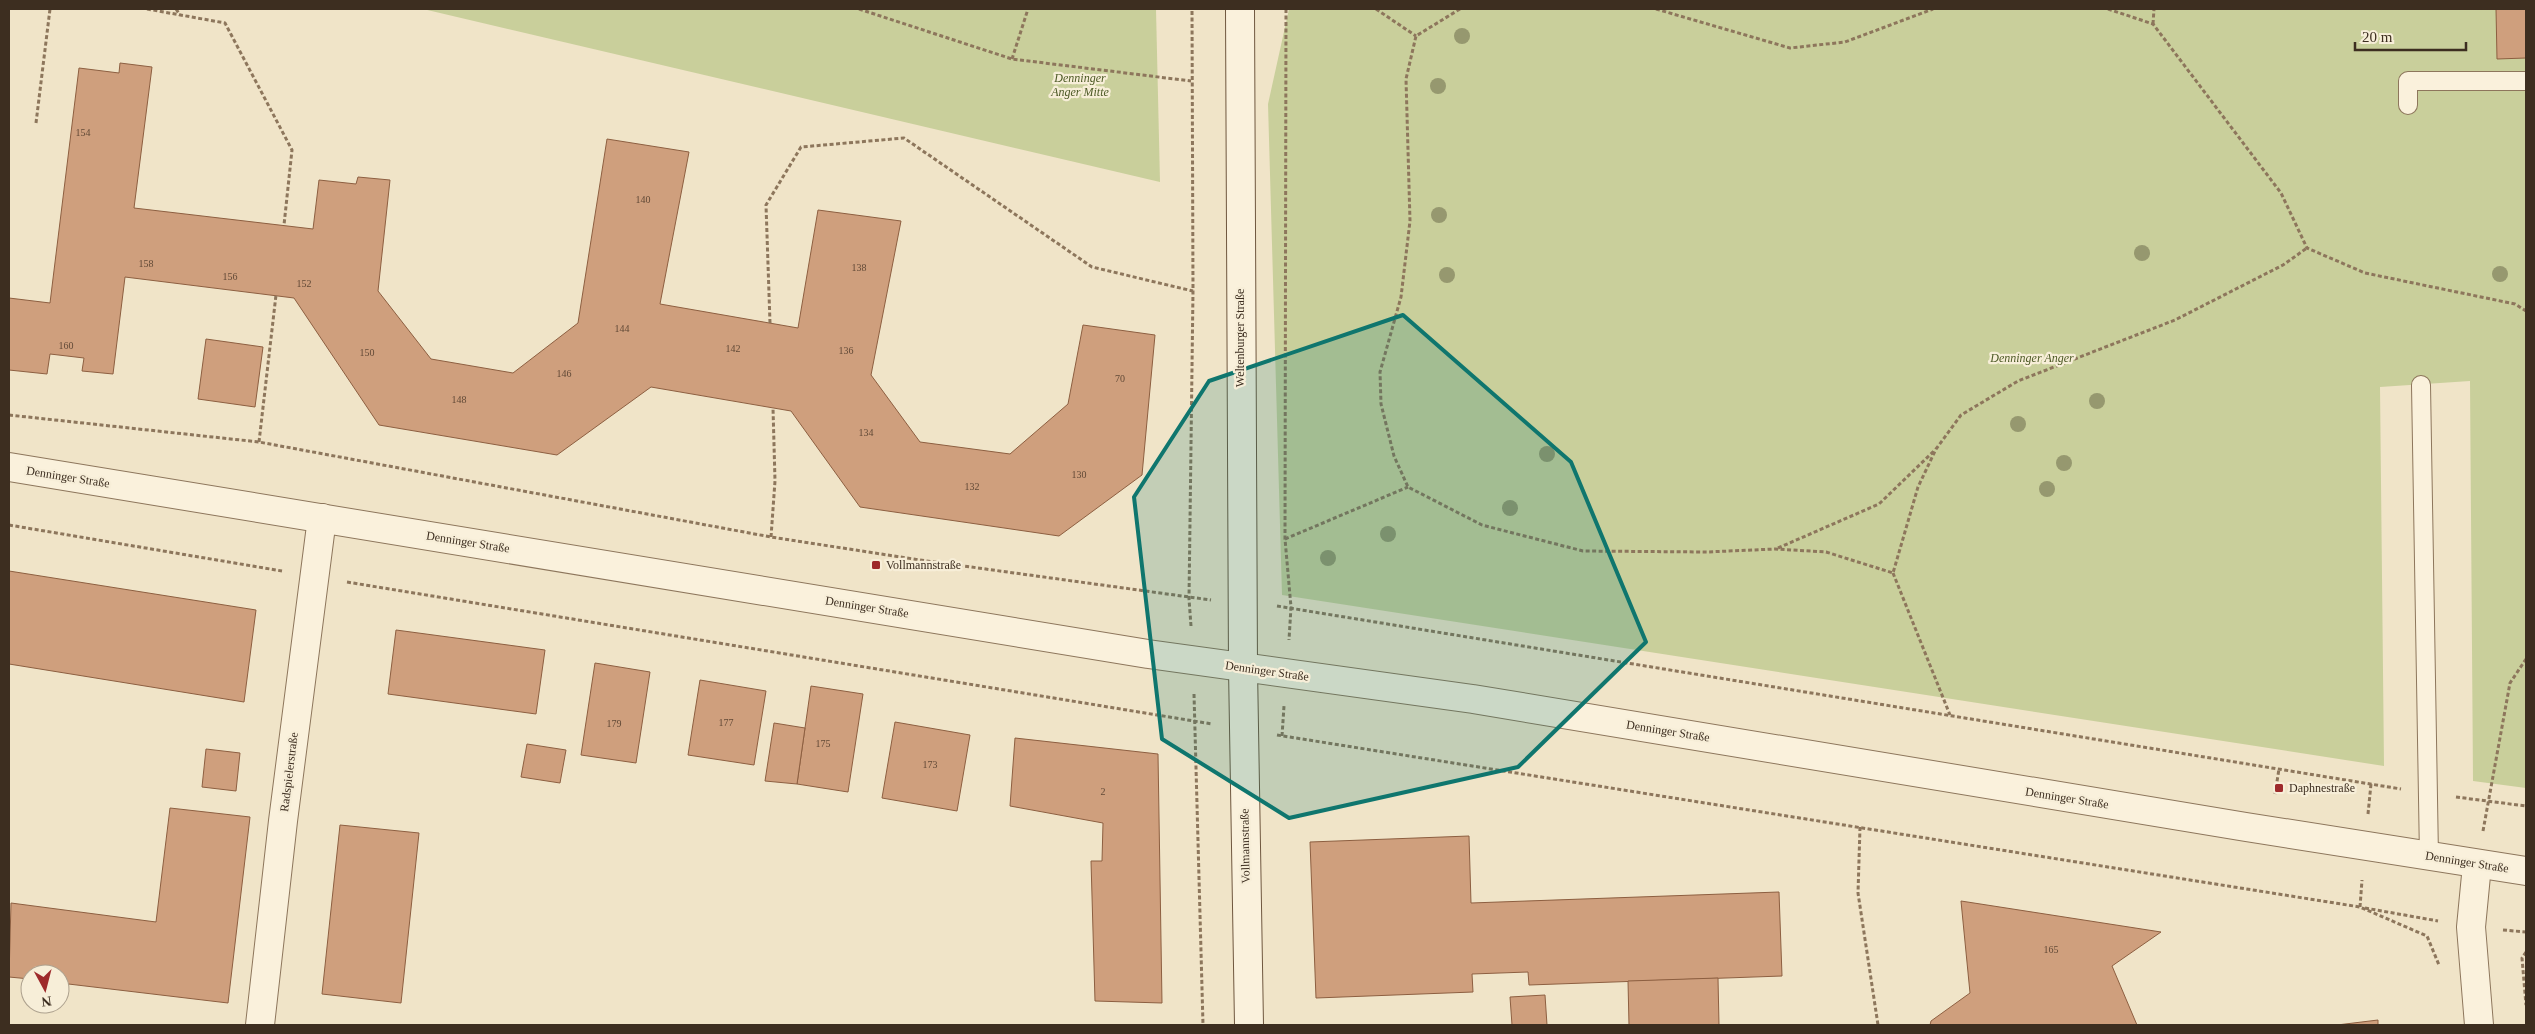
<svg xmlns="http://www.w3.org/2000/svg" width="2535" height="1034" font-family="Georgia,serif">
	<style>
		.green { fill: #c9cf9b }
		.building { fill: #cf9f7d; stroke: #8d5f41 }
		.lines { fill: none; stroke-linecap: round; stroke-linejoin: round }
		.service-casing { stroke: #8d765c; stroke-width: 20 }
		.minor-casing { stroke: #8d765c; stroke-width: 30 }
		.tertiary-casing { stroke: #8d765c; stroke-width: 30 }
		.secondary-casing { stroke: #6f573f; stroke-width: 30 }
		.path { stroke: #8d765c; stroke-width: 3; stroke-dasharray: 4 2.5; stroke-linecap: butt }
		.service { stroke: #faf1dc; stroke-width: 18 }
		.minor { stroke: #faf1dc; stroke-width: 28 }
		.tertiary { stroke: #faf1dc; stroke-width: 28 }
		.secondary { stroke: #faf1dc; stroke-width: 28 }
		.tree { fill: #96986f }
		.marked { fill: #0f766e; fill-opacity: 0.2; stroke: #0f766e; stroke-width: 4; stroke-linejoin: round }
		.poi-dot { fill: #9e2a2b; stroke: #f7eed8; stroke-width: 2 }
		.labels { text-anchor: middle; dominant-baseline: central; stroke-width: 4.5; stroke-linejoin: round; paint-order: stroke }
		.number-label { font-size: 10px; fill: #624a37 }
		.park-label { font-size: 12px; font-style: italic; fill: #4d5a26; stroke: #f7eed8 }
		.street-label { font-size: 12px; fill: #3d2e20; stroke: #f7eed8 }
		.poi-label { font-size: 12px; fill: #3d2e20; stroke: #f7eed8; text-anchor: start }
	</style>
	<rect width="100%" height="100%" fill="#f0e4c8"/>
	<g class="green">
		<polygon points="423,9 1156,9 1160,182"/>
		<polygon points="1289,9 2526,9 2526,788 2473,781 2470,381 2380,387 2384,766 1282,595 1268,104"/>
	</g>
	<g class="building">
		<polygon points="2496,9 2526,9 2526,58 2497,59"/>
		<polygon points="120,63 152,67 134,208 313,229 319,180 356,184 358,177 390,180 378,291 431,359 513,373 578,323 607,139 689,152 660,304 798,328 818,210 901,221 871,375 920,442 1010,454 1068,404 1083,325 1155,335 1142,475 1059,536 860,507 791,411 651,387 557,455 379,425 294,298 125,277 113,374 82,371 84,358 50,354 47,374 9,370 9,298 50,303 79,68 119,73"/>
		<polygon points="206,339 263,347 255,407 198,399"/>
		<polygon points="9,571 256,610 244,702 9,664"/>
		<polygon points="396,630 545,650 536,714 388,694"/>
		<polygon points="595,663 650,672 636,763 581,755"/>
		<polygon points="700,680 766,691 754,765 688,755"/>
		<polygon points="811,686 863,694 848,792 797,784"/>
		<polygon points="895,722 970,735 957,811 882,798"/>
		<polygon points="774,723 805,728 797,784 765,781"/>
		<polygon points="1015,738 1158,754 1162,1003 1095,1001 1091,861 1102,861 1103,823 1010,806"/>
		<polygon points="527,744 566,750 560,783 521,777"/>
		<polygon points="206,749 240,753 236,791 202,787"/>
		<polygon points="170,808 250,817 228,1003 60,983 60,974 30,974 30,979 9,977 11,903 156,922"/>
		<polygon points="340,825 419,833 401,1003 322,994"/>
		<polygon points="1469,836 1471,903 1779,892 1782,976 1529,985 1528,972 1472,974 1473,992 1316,998 1310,842"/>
		<polygon points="1961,901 2161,932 2112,966 2137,1025 1930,1025 1931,1021 1970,993"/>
		<polygon points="1718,978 1719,1025 1629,1025 1628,981"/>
		<polygon points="1545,995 1547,1025 1512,1025 1510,997"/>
		<polygon points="2378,1020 2378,1025 2337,1025"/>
	</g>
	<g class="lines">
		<g class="service-casing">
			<g id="service">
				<polyline points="2408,105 2408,81 2526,81"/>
				<polyline points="2421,385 2429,857"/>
			</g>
		</g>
		<g class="minor-casing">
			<g id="minor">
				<polyline points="2477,865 2471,927 2479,1025"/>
				<polyline points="260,1025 283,821 322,518"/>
			</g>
		</g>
		<g class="tertiary-casing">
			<polyline id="tertiary" points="9,467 1148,654 1473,699 2246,827 2526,871"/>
		</g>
		<g class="secondary-casing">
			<polyline id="secondary" points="1240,9 1243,668 1249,1025"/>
		</g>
		<g class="path">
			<polyline points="147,9 225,23 292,150 284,225"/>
			<polyline points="176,9 180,15"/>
			<polyline points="859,9 1012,59 1191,81"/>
			<polyline points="1286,9 1285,539 1291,607 1289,640"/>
			<polyline points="1376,9 1416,36"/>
			<polyline points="1460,9 1416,36 1406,79 1410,221 1401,297 1380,372 1381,404 1394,456 1408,487 1482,525 1583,551 1707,552 1775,549 1826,552 1893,573 1918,487 1936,449 1961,415 2018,381 2175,320 2283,265 2307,248"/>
			<polyline points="1656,9 1790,48 1845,42 1933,9"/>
			<polyline points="2108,9 2153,24 2281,193 2307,248 2365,273 2515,304 2526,311"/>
			<polyline points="2153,24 2154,9"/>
			<polyline points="1012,59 1028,9"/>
			<polyline points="36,123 50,9"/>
			<polyline points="770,323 766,205 801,147 904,138 1092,267 1193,291"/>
			<polyline points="9,415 259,442 771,537 920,560 1211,600"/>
			<polyline points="259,442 276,295"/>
			<polyline points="9,525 282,571"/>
			<polyline points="771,537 775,481 773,408"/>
			<polyline points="1285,539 1408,487"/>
			<polyline points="1778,548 1879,504 1934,451"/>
			<polyline points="1893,573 1950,715"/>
			<polyline points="347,582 1212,724"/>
			<polyline points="1277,606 2401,789"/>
			<polyline points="1191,626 1189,599 1193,291 1192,9"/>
			<polyline points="1194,694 1203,1025"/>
			<polyline points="1277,735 2360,907 2427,936 2439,965"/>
			<polyline points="1282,736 1284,706"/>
			<polyline points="2275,794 2279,769"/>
			<polyline points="2456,797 2526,806"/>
			<polyline points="2368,814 2371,784"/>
			<polyline points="1860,827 1858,893 1878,1025"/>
			<polyline points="2483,831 2510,683 2526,659"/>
			<polyline points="2360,907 2362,880"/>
			<polyline points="2365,908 2438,921"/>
			<polyline points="2503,930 2526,932"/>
			<polyline points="2526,952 2522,958 2526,1005"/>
		</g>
		<use href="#service" class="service"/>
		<use href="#minor" class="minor"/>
		<use href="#tertiary" class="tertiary"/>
		<use href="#secondary" class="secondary"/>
	</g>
	<g class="tree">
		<circle cx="1462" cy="36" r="8"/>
		<circle cx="1438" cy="86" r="8"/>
		<circle cx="1439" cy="215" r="8"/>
		<circle cx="2142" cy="253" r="8"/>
		<circle cx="2500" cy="274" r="8"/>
		<circle cx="1447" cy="275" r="8"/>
		<circle cx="2097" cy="401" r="8"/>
		<circle cx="2018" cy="424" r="8"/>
		<circle cx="1547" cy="454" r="8"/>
		<circle cx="2064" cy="463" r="8"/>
		<circle cx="2047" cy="489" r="8"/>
		<circle cx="1510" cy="508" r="8"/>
		<circle cx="1388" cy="534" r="8"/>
		<circle cx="1328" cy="558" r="8"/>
	</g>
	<path class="marked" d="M1403 315 1571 462 1646 642 1518 767 1289 818 1162 739 1134 497 1209 381Z"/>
	<g class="poi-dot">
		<rect x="871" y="560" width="10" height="10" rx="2.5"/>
		<rect x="2274" y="783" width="10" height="10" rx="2.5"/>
	</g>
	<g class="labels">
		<g class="number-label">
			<text x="83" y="132">154</text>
			<text x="643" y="199">140</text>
			<text x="146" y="263">158</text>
			<text x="859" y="267">138</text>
			<text x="230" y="276">156</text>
			<text x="304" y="283">152</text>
			<text x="622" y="328">144</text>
			<text x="66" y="345">160</text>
			<text x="733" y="348">142</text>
			<text x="846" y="350">136</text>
			<text x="367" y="352">150</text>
			<text x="564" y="373">146</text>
			<text x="1120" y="378">70</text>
			<text x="459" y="399">148</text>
			<text x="866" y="432">134</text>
			<text x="1079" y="474">130</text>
			<text x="972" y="486">132</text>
			<text x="726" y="722">177</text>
			<text x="614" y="723">179</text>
			<text x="823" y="743">175</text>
			<text x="930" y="764">173</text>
			<text x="1103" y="791">2</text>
			<text x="2051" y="949">165</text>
		</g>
		<g class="park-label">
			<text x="1080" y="78">Denninger<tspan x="1080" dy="14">Anger Mitte</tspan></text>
			<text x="2032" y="358">Denninger Anger</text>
		</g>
		<g class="street-label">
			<text transform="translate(1240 338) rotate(-90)">Weltenburger Straße</text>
			<text transform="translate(68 477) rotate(9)">Denninger Straße</text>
			<text transform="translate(468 542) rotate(9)">Denninger Straße</text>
			<text transform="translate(867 607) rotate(9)">Denninger Straße</text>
			<text transform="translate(1267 671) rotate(8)">Denninger Straße</text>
			<text transform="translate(1668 731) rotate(9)">Denninger Straße</text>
			<text transform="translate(289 772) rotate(-83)">Radspielerstraße</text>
			<text transform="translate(2067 798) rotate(9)">Denninger Straße</text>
			<text transform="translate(1245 846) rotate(-91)">Vollmannstraße</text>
			<text transform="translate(2467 862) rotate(9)">Denninger Straße</text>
		</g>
		<g class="poi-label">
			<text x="886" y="565">Vollmannstraße</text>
			<text x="2289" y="788">Daphnestraße</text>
		</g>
	</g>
	<rect width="2535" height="1034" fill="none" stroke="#3d2e20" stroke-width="20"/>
	<g transform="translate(45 989) rotate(173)"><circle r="24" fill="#f7eed8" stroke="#ada18e"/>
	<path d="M0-4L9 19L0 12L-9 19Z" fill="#9e2a2b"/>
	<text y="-8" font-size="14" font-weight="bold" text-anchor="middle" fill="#3d2e20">N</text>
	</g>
	<path d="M2355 42v8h111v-8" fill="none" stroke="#3d2e20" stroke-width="2.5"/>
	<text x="2362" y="42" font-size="15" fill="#3d2e20" stroke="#f7eed8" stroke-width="4" paint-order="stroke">20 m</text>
</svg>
